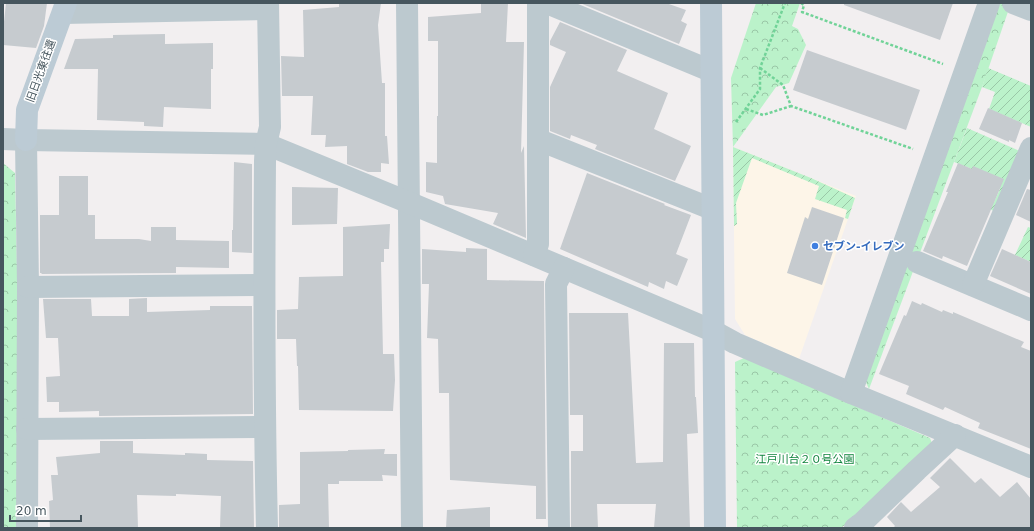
<svg xmlns="http://www.w3.org/2000/svg" width="1034" height="531" font-family="'DejaVu Sans','Noto Sans JP',sans-serif">
	<style>
		.commercial { fill: #fdf5e8 }
		.forest { fill: url(#forest-crowns) }
		.garden { fill: url(#garden-furrows) }
		.building { fill: #c6cbcf }
		.lines { fill: none; stroke-linecap: round; stroke-linejoin: round }
		.path { stroke: #71d398; stroke-width: 2.5; stroke-dasharray: 3 2; stroke-linecap: butt }
		.street { stroke: #bcc9cf; stroke-width: 22 }
		.secondary { stroke: #bccbd5; stroke-width: 22 }
		.shop-dot { fill: #3f7fe0; stroke: #fff; stroke-width: 1.5 }
		.labels { text-anchor: middle; dominant-baseline: central; stroke-width: 3; stroke-linejoin: round; paint-order: stroke }
		.street-label { font-size: 11px; fill: #46565e; stroke: #fff }
		.shop-label { font-size: 11px; font-weight: bold; fill: #366cbe; stroke: #fff; text-anchor: start }
		.park-label { font-size: 11px; fill: #11853e; stroke: #fff }
	</style>
	<defs>
		<pattern id="forest-crowns" width="20" height="18" patternUnits="userSpaceOnUse"><rect width="20" height="18" fill="#bbf2ca"/><path d="M2 6a3 3 0 1 1 6 0M12 15a3 3 0 1 1 6 0" fill="none" stroke="#9ac7a7"/></pattern>
		<pattern id="garden-furrows" width="10" height="10" patternUnits="userSpaceOnUse"><rect width="10" height="10" fill="#bbf2ca"/><path d="M-1 1l2-2M0 10L10 0M9 11l2-2" fill="none" stroke="#9ac7a7"/></pattern>
	</defs>
	<rect width="100%" height="100%" fill="#f2eff0"/>
	<polygon class="commercial" points="733,147 856,196 799,359 745,335 735,319"/>
	<g class="forest">
		<polygon points="756,3 800,3 792,26 798,29 806,45 789,83 776,87 733,147 731,78"/>
		<polygon points="998,3 1011,3 982,87 869,389 864,378"/>
		<polygon points="3,163 15,173 18,317 17,528 3,528"/>
		<polygon points="744,358 930,438 933,446 847,524 840,528 737,528 735,362"/>
	</g>
	<g class="garden">
		<polygon points="988,68 1031,86 1031,127 989,109 995,92 982,87"/>
		<polygon points="967,128 1022,152 996,212 987,208 994,202 1000,189 972,169 954,162"/>
		<polygon points="733,147 811,178 855,198 848,219 845,218 847,210 815,199 819,186 752,158 736,203 737,224 734,226"/>
		<polygon points="1028,227 1031,228 1031,262 1015,255"/>
	</g>
	<g class="building">
		<polygon points="6,3 47,3 44,26 36,48 3,45 3,31"/>
		<polygon points="339,3 381,3 378,25 382,83 385,83 385,136 387,136 389,164 381,163 381,172 368,172 347,164 347,146 325,147 326,135 311,135 313,96 282,96 281,56 304,57 303,10 339,7"/>
		<polygon points="481,3 508,3 506,42 524,42 521,153 524,146 526,238 493,224 498,213 445,204 443,196 426,192 426,162 437,163 437,116 438,116 438,41 428,41 428,17 481,13"/>
		<polygon points="580,3 666,3 686,10 681,21 687,24 679,44"/>
		<polygon points="844,3 953,3 940,40 844,5"/>
		<polygon points="560,22 627,50 617,71 668,93 654,129 691,146 675,181 595,149 597,145 571,135 570,139 550,131 550,87 566,52 550,45 550,41"/>
		<polygon points="165,34 165,44 213,43 213,69 211,69 211,109 164,107 163,127 144,126 144,122 97,120 98,69 64,69 75,39 113,38 113,35"/>
		<polygon points="807,50 920,90 906,130 793,90"/>
		<polygon points="988,108 1022,123 1015,143 1009,140 1009,142 979,129"/>
		<polygon points="234,162 252,164 252,253 232,252 232,230 233,230"/>
		<polygon points="958,163 972,169 973,166 1004,179 967,266 943,256 942,259 923,251 948,192 946,192"/>
		<polygon points="587,173 665,204 664,205 691,215 676,254 688,259 677,286 666,281 664,289 649,282 648,287 560,249"/>
		<polygon points="59,176 88,176 88,215 95,215 95,239 139,239 151,241 151,227 176,227 176,240 229,241 229,268 176,267 176,273 42,274 41,273 40,273 40,215 59,215"/>
		<polygon points="292,187 338,188 337,224 292,225"/>
		<polygon points="1027,189 1031,190 1031,222 1016,215"/>
		<polygon points="812,207 844,218 822,285 787,273 805,217 808,219"/>
		<polygon points="390,224 389,249 384,249 384,262 381,262 383,354 394,354 395,380 393,411 299,410 298,366 297,366 296,339 277,339 277,310 298,309 299,277 343,276 343,227"/>
		<polygon points="466,248 487,249 487,280 544,281 544,284 546,519 536,519 536,486 450,480 449,393 439,393 438,339 427,338 429,284 422,284 422,249 466,252"/>
		<polygon points="1002,249 1031,262 1031,294 990,276"/>
		<polygon points="147,298 147,312 210,310 210,306 252,306 253,414 99,416 99,411 59,412 59,402 47,402 46,377 60,376 58,338 46,338 43,299 91,299 92,316 129,316 129,299"/>
		<polygon points="912,301 921,305 922,303 942,312 943,310 953,314 953,312 1024,342 1021,347 1031,351 1031,449 978,428 980,423 945,407 943,410 906,394 909,386 879,374 904,315 906,316"/>
		<polygon points="569,313 628,313 636,463 663,462 664,343 694,343 695,397 696,397 698,433 687,434 690,528 654,528 656,504 597,504 598,528 571,528 571,451 583,451 583,415 570,415"/>
		<polygon points="100,441 133,441 133,453 185,455 185,453 207,454 207,460 253,461 254,528 220,528 221,496 176,494 176,496 137,495 138,528 50,528 49,501 53,500 51,475 58,475 56,457 100,453"/>
		<polygon points="385,449 384,454 397,454 397,476 382,475 383,481 339,481 339,484 328,484 329,528 279,528 279,505 300,504 300,452 348,451 348,450"/>
		<polygon points="950,458 975,483 981,478 1000,497 1017,482 1031,499 1031,528 893,528 895,526 887,517 901,502 911,512 940,487 930,478"/>
		<polygon points="490,507 490,528 446,528 447,510"/>
	</g>
	<g class="lines">
		<g class="path">
			<polyline points="801,3 804,5 802,12 943,64"/>
			<polyline points="760,68 783,85 791,106 913,149"/>
			<polyline points="746,109 763,115 791,106"/>
			<polyline points="736,122 760,89 760,68 785,3"/>
		</g>
		<g class="street">
			<polyline points="407,3 412,528"/>
			<polyline points="547,3 711,71"/>
			<polyline points="1013,3 1031,10"/>
			<polyline points="63,13 268,9"/>
			<polyline points="3,139 26,140 266,144 410,203 713,331 735,343 851,393 1031,467"/>
			<polyline points="26,140 28,287 27,528"/>
			<polyline points="539,140 712,209"/>
			<polyline points="534,255 538,244 538,3"/>
			<polyline points="917,262 1031,310"/>
			<polyline points="973,285 1031,148"/>
			<polyline points="28,287 264,285"/>
			<polyline points="851,393 989,3"/>
			<polyline points="27,429 264,427"/>
			<path d="M267 528C264 406 264 284 265 161L266 144 270 127 268 3"/>
			<polyline points="559,528 556,284 564,268"/>
			<polyline points="855,528 863,522 917,470 955,435"/>
		</g>
		<g class="secondary">
			<polyline points="711,3 715,528"/>
			<polyline points="26,140 27,110 66,3"/>
		</g>
	</g>
	<circle class="shop-dot" cx="815" cy="246" r="4"/>
	<g class="labels">
		<g class="street-label">
			<text transform="translate(41 71) rotate(-70)">旧日光東往還</text>
		</g>
		<g class="shop-label">
			<text x="823" y="246">セブン-イレブン</text>
		</g>
		<g class="park-label">
			<text x="805" y="459">江戸川台２０号公園</text>
		</g>
	</g>
	<rect width="1034" height="531" fill="none" stroke="#46565e" stroke-width="8"/>
	<path d="M10 515v6h71v-6" fill="none" stroke="#46565e" stroke-width="2"/>
	<text x="16" y="515" font-size="12" fill="#46565e" stroke="#ffffff" stroke-width="3" paint-order="stroke">20 m</text>
</svg>
